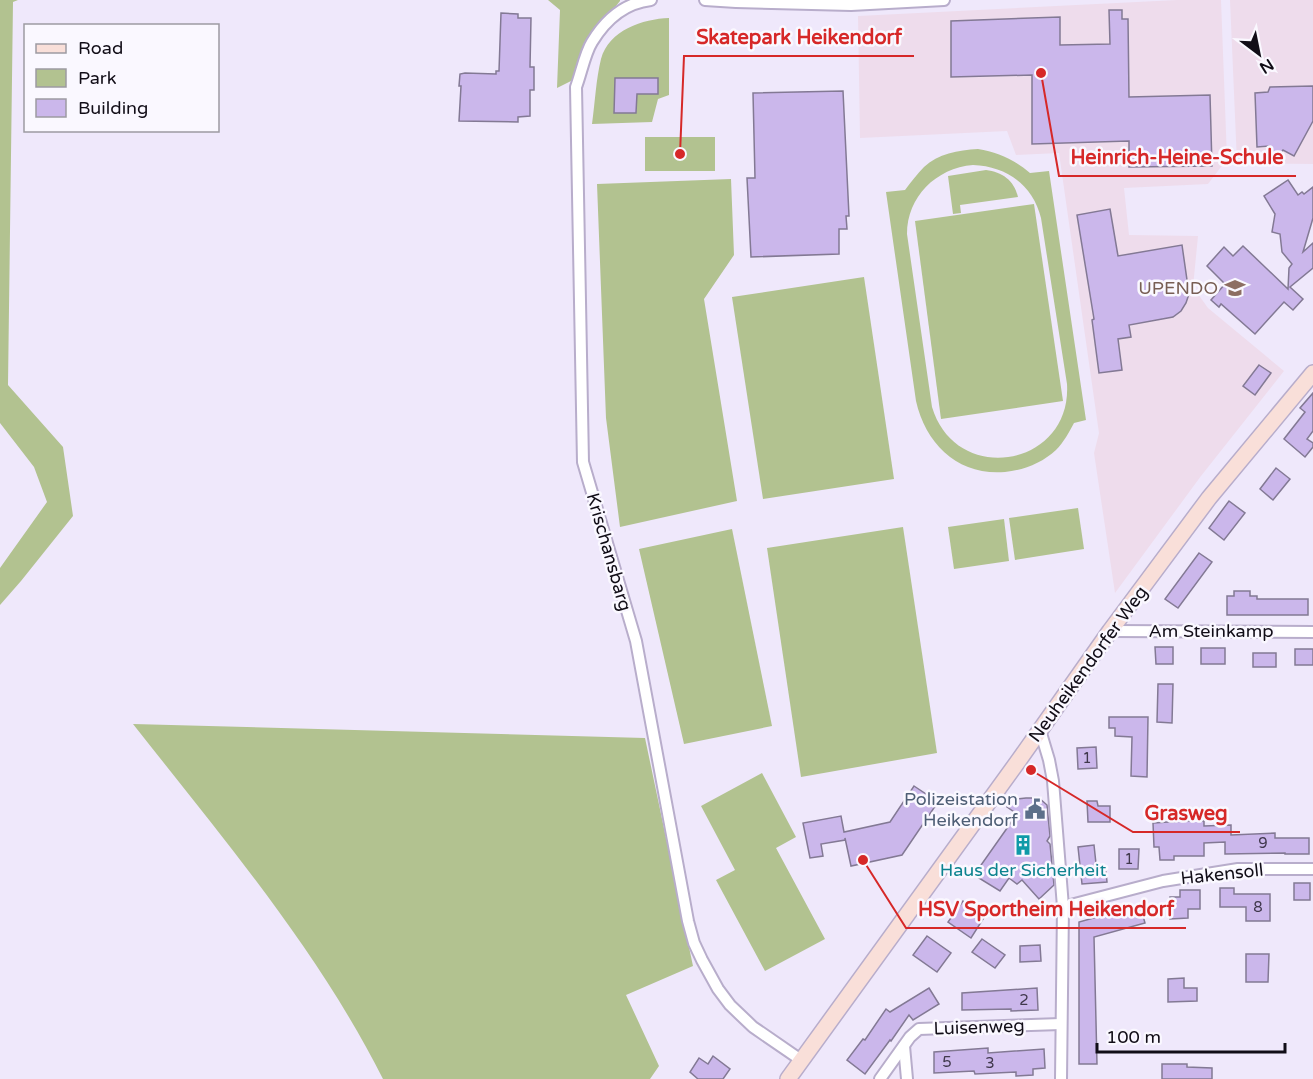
<svg xmlns="http://www.w3.org/2000/svg" width="1313" height="1079" font-family="'Varela Round',sans-serif">
	<style>
		.education { fill: #eedcec }
		.green { fill: #b2c290; fill-rule: evenodd }
		.building { fill: #cbb7eb; stroke: #837994; stroke-width: 1.5 }
		.lines { fill: none; stroke-linecap: round; stroke-linejoin: round }
		.street-casing { stroke: #b8adcb; stroke-width: 14 }
		.secondary-casing { stroke: #b8adcb; stroke-width: 18 }
		.street { stroke: #fff; stroke-width: 10 }
		.secondary { stroke: #f9dfd9; stroke-width: 15 }
		.labels { text-anchor: middle; dominant-baseline: central; stroke-width: 5; stroke-linejoin: round; paint-order: stroke }
		.number-label { font-size: 15px; fill: #40384c }
		.education-label { font-size: 18px; fill: #785e54; stroke: #faf8ff; text-anchor: end }
		.street-label { font-size: 18px; fill: #110d17; stroke: #faf8ff }
		.service-label { font-size: 18px; fill: #4e5e75; stroke: #faf8ff; text-anchor: end }
		.culture-label { font-size: 18px; fill: #0d838f; stroke: #faf8ff }
		.leader { fill: none; stroke: #d62828; stroke-width: 2 }
		.callout-dot { fill: #d62828; stroke: #faf8ff; stroke-width: 2 }
		.callout-label { font-size: 20px; text-anchor: middle; font-weight: bold; fill: #d62828; stroke: #faf8ff; stroke-width: 5; stroke-linejoin: round; paint-order: stroke }
	</style>
	<rect width="100%" height="100%" fill="#efe8fb"/>
	<g class="education">
		<polygon points="1177,0 1221,0 1227,159 1208,184 1124,188 1129,235 1198,236 1193,287 1208,308 1284,371 1201,476 1115,593 1094,453 1099,433 1059,153 1016,155 1007,131 860,138 858,16"/>
		<polygon points="1230,0 1313,0 1313,164 1237,163"/>
	</g>
	<g class="green">
		<polygon points="0,0 18,0 13,2 8,385 63,447 73,516 21,581 0,605 0,568 47,502 34,467 0,423"/>
		<polygon points="548,0 620,0 620,1 585,44 573,80 557,88 560,10"/>
		<path d="M669 18V95L658 99 652 122 592 124C595 103 596 79 601 59 609 30 643 19 669 18Z"/>
		<rect x="645" y="137" width="70" height="34"/>
		<path d="M978 149C998 152 1015 160 1030 173L1049 171 1086 420 1074 423C1069 432 1064 442 1056 450 1042 463 1024 470 1005 472 959 476 926 445 916 401L886 192 905 190C911 182 917 174 924 167 938 154 958 150 978 149ZM973 165C1006 166 1033 185 1041 218L1067 384C1072 467 956 487 932 407L907 234C907 197 936 168 973 165Z"/>
		<path d="M986 170C1002 172 1014 180 1018 197L960 205 961 213 953 214 948 176Z"/>
		<polygon points="731,179 734,255 704,299 737,501 620,527 606,418 597,184"/>
		<polygon points="1034,204 1063,401 941,419 915,221"/>
		<polygon points="864,277 894,479 763,499 732,297"/>
		<polygon points="1078,508 1084,549 1015,560 1009,518"/>
		<polygon points="1004,519 1009,561 954,569 948,527"/>
		<polygon points="903,527 937,753 801,777 767,548"/>
		<polygon points="732,529 772,726 684,744 639,549"/>
		<path d="M133 724 645 738 693 966 626 995 659 1066 650 1079H383C318 950 222 837 133 724Z"/>
		<polygon points="762,773 796,837 776,848 825,939 765,971 716,880 735,870 701,806"/>
	</g>
	<g class="building">
		<polygon points="1109,10 1122,10 1122,19 1128,19 1129,97 1210,95 1212,166 1129,167 1129,141 1032,144 1032,75 951,77 951,21 1060,17 1060,45 1110,44"/>
		<polygon points="501,13 518,14 518,18 531,18 530,67 534,67 534,90 530,90 530,116 518,117 518,122 459,121 461,86 459,86 460,74 465,73 496,74 496,71 499,71"/>
		<polygon points="615,78 658,78 658,94 637,94 636,113 614,113"/>
		<polygon points="1313,86 1313,121 1294,156 1283,150 1277,160 1269,160 1269,146 1257,147 1255,93 1268,92 1270,87"/>
		<polygon points="843,91 849,216 846,216 847,229 839,229 839,254 751,257 747,178 755,178 753,93"/>
		<polygon points="1288,180 1298,195 1302,192 1304,194 1313,187 1313,218 1303,252 1313,243 1313,268 1290,287 1303,299 1293,310 1284,302 1255,334 1221,304 1219,307 1211,300 1225,284 1207,266 1224,247 1233,256 1243,246 1288,289 1289,268 1292,264 1282,252 1280,234 1272,232 1275,214 1264,196"/>
		<polygon points="1110,209 1118,256 1182,245 1189,294 1186,303 1181,311 1173,317 1129,325 1131,337 1118,339 1122,370 1099,373 1092,320 1094,319 1077,215"/>
		<polygon points="1259,365 1271,373 1255,395 1243,386"/>
		<polygon points="1313,393 1313,431 1307,439 1313,443 1313,447 1305,457 1284,439 1305,412 1300,408"/>
		<polygon points="1276,468 1290,479 1273,500 1260,489"/>
		<polygon points="1229,501 1245,513 1224,540 1209,528"/>
		<polygon points="1199,553 1212,562 1178,608 1165,599"/>
		<polygon points="1234,591 1250,591 1250,596 1257,596 1257,599 1308,599 1308,615 1227,615 1227,596 1234,596"/>
		<polygon points="1155,647 1173,647 1173,664 1156,664"/>
		<rect x="1201" y="648" width="24" height="16"/>
		<rect x="1295" y="649" width="18" height="16"/>
		<rect x="1253" y="653" width="23" height="14"/>
		<polygon points="1158,684 1173,684 1172,723 1157,722"/>
		<polygon points="1109,717 1148,717 1147,777 1131,776 1132,737 1115,736 1115,728 1109,728"/>
		<polygon points="1096,747 1097,768 1078,769 1077,748"/>
		<polygon points="914,786 938,802 902,855 851,866 845,838 845,840 821,844 823,856 810,858 803,823 841,816 844,832 890,822"/>
		<polygon points="1026,798 1039,798 1047,805 1050,836 1047,841 1050,844 1054,885 1039,899 1022,880 1017,884 1009,878 1000,891 974,875 1017,814 1007,807 1017,799"/>
		<polygon points="1087,801 1097,801 1098,806 1110,806 1110,822 1088,822"/>
		<polygon points="1184,821 1204,821 1204,826 1231,825 1231,835 1275,833 1275,838 1309,838 1309,854 1285,854 1285,853 1225,854 1225,842 1204,843 1204,856 1174,856 1174,860 1160,860 1159,847 1154,847 1153,823"/>
		<polygon points="1094,845 1097,873 1106,872 1107,882 1082,884 1078,847"/>
		<polygon points="1119,849 1139,849 1138,869 1119,869"/>
		<rect x="1294" y="883" width="16" height="17"/>
		<polygon points="1220,888 1234,888 1234,894 1270,894 1270,921 1246,921 1246,907 1220,907"/>
		<polygon points="1180,890 1200,890 1200,909 1188,909 1188,918 1170,919 1170,897 1180,897"/>
		<polygon points="963,901 985,916 971,938 948,922"/>
		<polygon points="1140,905 1145,923 1094,937 1097,1064 1079,1064 1079,922"/>
		<polygon points="927,936 951,953 937,972 913,955"/>
		<polygon points="982,939 1005,955 995,968 972,952"/>
		<polygon points="1040,945 1041,961 1020,962 1020,946"/>
		<polygon points="1246,954 1269,954 1268,982 1246,982"/>
		<polygon points="1184,978 1184,988 1197,988 1197,1001 1168,1002 1168,979"/>
		<polygon points="929,988 939,1004 913,1020 909,1015 891,1041 890,1040 865,1074 847,1060 863,1039 865,1040 886,1009 890,1012"/>
		<polygon points="1037,988 1038,1010 1011,1011 1011,1009 962,1010 962,993"/>
		<polygon points="988,1048 988,1053 1044,1049 1045,1068 1033,1069 1033,1075 1016,1076 1016,1072 975,1074 974,1071 934,1073 934,1052"/>
		<polygon points="713,1056 730,1069 723,1079 698,1079 690,1072 699,1058 708,1064"/>
		<polygon points="1162,1064 1187,1064 1187,1067 1212,1068 1212,1079 1162,1079"/>
	</g>
	<g class="lines">
		<g class="street-casing">
			<g id="street">
				<path d="M651 0C624 3 606 19 592 42 585 53 581 74 576 87L583 462 636 641 688 921 694 943 702 960 718 989 730 1005 753 1027 801 1060"/>
				<polyline points="705,0 736,2 851,5 944,0"/>
				<polyline points="1110,631 1313,632"/>
				<polyline points="1040,730 1049,760 1053,781 1063,907 1061,1079"/>
				<polyline points="1063,907 1163,881 1238,869 1313,869"/>
				<polyline points="904,1046 907,1079"/>
				<polyline points="880,1079 910,1037 919,1029 1061,1024"/>
			</g>
		</g>
		<g class="secondary-casing">
			<polyline id="secondary" points="788,1079 1019,760 1110,631 1209,498 1313,373"/>
		</g>
		<use href="#street" class="street"/>
		<use href="#secondary" class="secondary"/>
	</g>
	<defs>
		<g id="school-bare" transform="scale(1.62)"><path d="M0-5L7-2L0 1L-7-2ZM-4 1L0 2.5L4 1V4Q0 6-4 4Z" fill="#8d6e63" stroke="#faf8ff" stroke-width="2.5" paint-order="stroke"/></g>
		<g id="civic-bare" transform="scale(1.62)"><path d="M-.6-6.5H3V-4.5H.6V-3L4-1V1h2V6H-6V1h2V-1L-.6-3ZM-1.2 2.5V6h2.4V2.5Z" fill="#5c6f8a" stroke="#faf8ff" stroke-width="2.5" paint-order="stroke"/></g>
		<g id="building-bare" transform="scale(1.62)"><path d="M-4-6H4V6H1V3H-1V6H-4ZM-2.5-4.3h1.7v1.8h-1.7ZM.8-4.3h1.7v1.8H.8ZM-2.5-1h1.7V.8h-1.7ZM.8-1h1.7V.8H.8Z" fill="#0f9aa8" stroke="#faf8ff" stroke-width="2.5" paint-order="stroke"/></g>
	</defs>
	<g fill-rule="evenodd">
		<use href="#school-bare" x="1235" y="288"/>
		<use href="#civic-bare" x="1035" y="809"/>
		<use href="#building-bare" x="1023" y="845"/>
	</g>
	<g class="labels">
		<g class="number-label">
			<text x="1087" y="758">1</text>
			<text x="1263" y="843">9</text>
			<text x="1129" y="859">1</text>
			<text x="1258" y="907">8</text>
			<text x="1024" y="1000">2</text>
			<text x="947" y="1062">5</text>
			<text x="990" y="1063">3</text>
		</g>
		<g class="education-label">
			<text x="1218" y="288">UPENDO</text>
		</g>
		<g class="street-label">
			<text transform="translate(609 552) rotate(74)">Krischansbarg</text>
			<text x="1211" y="631">Am Steinkamp</text>
			<text transform="translate(1088 664) rotate(-54)">Neuheikendorfer Weg</text>
			<text transform="translate(1222 874) rotate(-6)">Hakensoll</text>
			<text transform="translate(979 1027) rotate(-2)">Luisenweg</text>
		</g>
		<g class="service-label">
			<text x="1018" y="799">Polizeistation<tspan x="1018" dy="21">Heikendorf</tspan></text>
		</g>
		<g class="culture-label">
			<text x="1023" y="870">Haus der Sicherheit</text>
		</g>
	</g>
	<path class="leader" d="M680 154L684 56H914M1041 73L1059 176H1296M1031 770L1133 832H1240M863 860L906 928H1186"/>
	<g class="callout-dot">
		<circle cx="680" cy="154" r="6"/>
		<circle cx="1041" cy="73" r="6"/>
		<circle cx="1031" cy="770" r="6"/>
		<circle cx="863" cy="860" r="6"/>
	</g>
	<g class="callout-label">
		<text x="799" y="44">Skatepark Heikendorf</text>
		<text x="1177" y="164">Heinrich-Heine-Schule</text>
		<text x="1186" y="820">Grasweg</text>
		<text x="1046" y="916">HSV Sportheim Heikendorf</text>
	</g>
	<rect x="24" y="24" width="195" height="108" fill="#faf8ff" stroke="#9d9aa2" stroke-width="1.5"/>
	<rect x="36" y="44" width="30" height="9" fill="#f9dfd9" stroke="#9d9aa2" stroke-width="1.5"/>
	<text x="78" y="54" font-size="18" fill="#110d17">Road</text>
	<rect x="36" y="69" width="30" height="18" fill="#b2c290" stroke="#9d9aa2" stroke-width="1.5"/>
	<text x="78" y="84" font-size="18" fill="#110d17">Park</text>
	<rect x="36" y="99" width="30" height="18" fill="#cbb7eb" stroke="#9d9aa2" stroke-width="1.5"/>
	<text x="78" y="114" font-size="18" fill="#110d17">Building</text>
	<g transform="translate(1259 54) rotate(148)" stroke="#faf8ff" stroke-width="4.5" paint-order="stroke">
	<path d="M0-4.5L10 22L0 15L-10 22Z" fill="#110d17"/>
	<text y="-9" font-size="16" font-weight="bold" text-anchor="middle" fill="#110d17">N</text>
	</g>
	<path d="M1097 1043v9h188v-9" fill="none" stroke="#110d17" stroke-width="3"/>
	<text x="1106" y="1043" font-size="18" fill="#110d17" stroke="#faf8ff" stroke-width="4.5" paint-order="stroke">100 m</text>
</svg>
